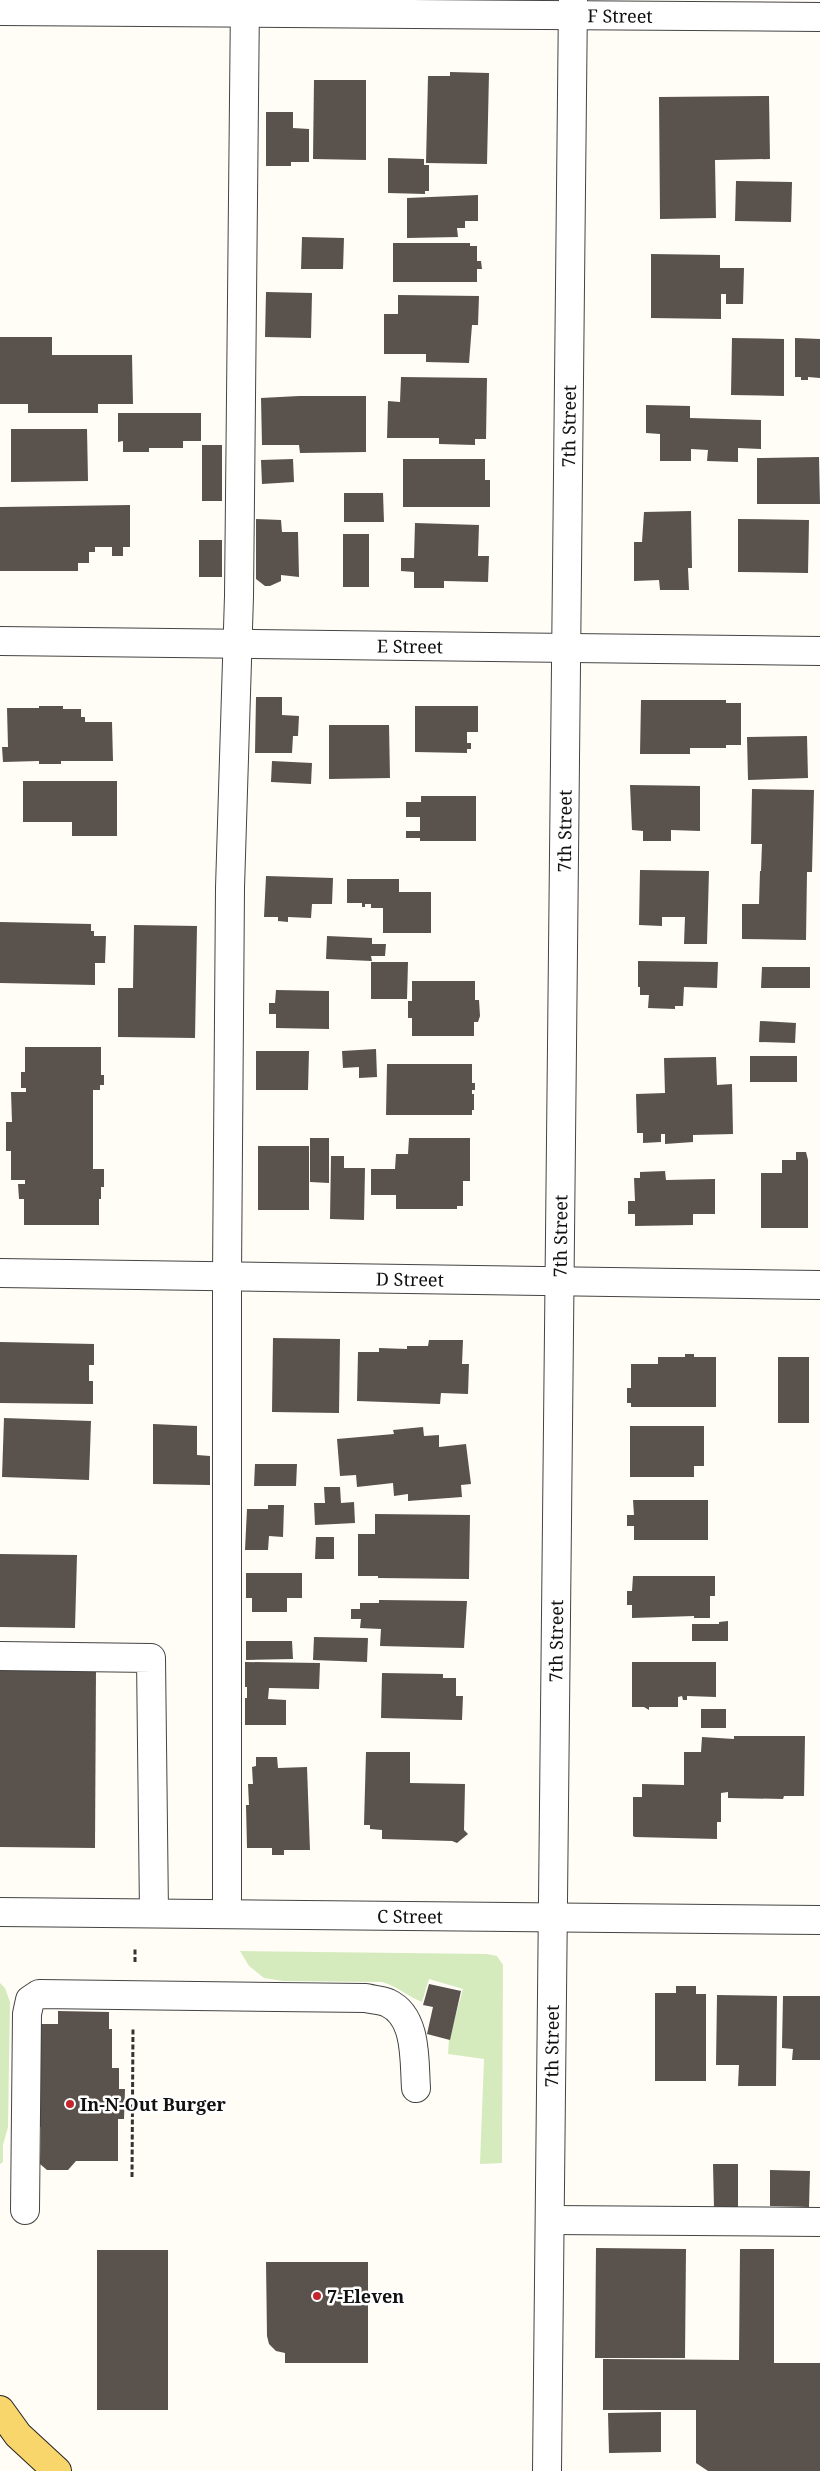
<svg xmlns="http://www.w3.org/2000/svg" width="820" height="2471" font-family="'Noto Serif',serif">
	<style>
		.green { fill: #d5ebbd }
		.building { fill: #5a524d }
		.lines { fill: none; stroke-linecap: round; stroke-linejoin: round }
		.minor-casing { stroke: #444; stroke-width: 30 }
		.major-casing { stroke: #222; stroke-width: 30 }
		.path { stroke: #333; stroke-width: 3; stroke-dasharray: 5 2.5; stroke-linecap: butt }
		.minor { stroke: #fff; stroke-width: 28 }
		.major { stroke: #f9d66b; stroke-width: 28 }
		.poi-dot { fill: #c4262e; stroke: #fff; stroke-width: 2 }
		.labels { text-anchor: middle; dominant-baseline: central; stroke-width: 5; stroke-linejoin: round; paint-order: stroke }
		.street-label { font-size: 18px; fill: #111; stroke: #fff }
		.poi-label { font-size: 18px; font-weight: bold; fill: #111; stroke: #fff; text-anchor: start }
	</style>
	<rect width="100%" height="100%" fill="#fffdf5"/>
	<g class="green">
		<path d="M240 1951 487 1954 497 1956 503 1965 502 2163 480 2164 484 2059 448 2054 449 2040 463 1989 429 1979 422 2002C407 1996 397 1986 382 1982L283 1981 264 1978 249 1966Z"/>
		<polygon points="0,1983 5,1988 10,2002 8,2127 3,2145 3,2162 0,2164"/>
	</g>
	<g class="building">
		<polygon points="450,72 489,73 487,164 426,163 428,76 450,76"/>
		<polygon points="314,80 366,80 366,160 313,159"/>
		<polygon points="769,96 770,159 715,160 716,218 660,219 659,97"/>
		<polygon points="266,112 293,112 293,128 309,129 309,162 291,162 291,166 266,166"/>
		<polygon points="388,158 424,159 424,165 429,165 429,191 425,191 425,194 388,193"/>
		<polygon points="736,181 792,182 791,222 735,221"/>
		<polygon points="478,195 478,221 465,221 465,228 457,228 458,237 407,238 407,198"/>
		<polygon points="302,237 344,238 343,269 301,269"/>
		<polygon points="393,243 470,243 470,246 477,246 477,261 481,261 482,269 477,269 477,282 393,282"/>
		<polygon points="651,254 720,255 720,268 744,268 743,304 726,304 726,294 721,294 721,319 651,318"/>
		<polygon points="266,292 312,293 311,338 265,337"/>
		<polygon points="398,295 479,296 478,325 472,325 469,363 426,362 426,354 384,354 384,314 398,314"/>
		<polygon points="0,337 52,337 52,355 132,355 133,404 98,404 98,413 28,413 28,404 0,404"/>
		<polygon points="732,338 784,339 784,396 731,395"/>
		<polygon points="795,338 820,339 820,378 808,377 808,380 801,380 801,377 795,377"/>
		<polygon points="401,377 487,378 486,439 475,439 475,445 439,444 439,438 387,438 388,401 400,402"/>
		<polygon points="299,396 366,396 366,452 300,453 299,445 262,445 261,398"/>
		<polygon points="646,405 690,406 690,418 761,420 761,449 738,448 738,462 707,461 708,450 691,449 691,461 660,461 660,434 646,433"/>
		<polygon points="118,413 201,413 201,441 183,441 183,448 149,448 149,452 123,452 123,441 118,442"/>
		<polygon points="11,429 87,429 88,481 11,482"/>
		<rect x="202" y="445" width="20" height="56"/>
		<polygon points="819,457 820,504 757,504 757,458"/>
		<polygon points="293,459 294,482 262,484 261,460"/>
		<polygon points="403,459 485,459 485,480 490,480 490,507 403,507"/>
		<polygon points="344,493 383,493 384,522 344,522"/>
		<polygon points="130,505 130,547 123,547 123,556 112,556 112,547 95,547 95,552 89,552 89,563 78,563 78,571 0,571 0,507"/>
		<polygon points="691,511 692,568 688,568 689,590 660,590 659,580 634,581 634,542 642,542 644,512"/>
		<polygon points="256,519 281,520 282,532 298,532 299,577 281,575 281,581 270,586 265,586 256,579"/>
		<polygon points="738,519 809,520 808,573 738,572"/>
		<polygon points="415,523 479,525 478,556 489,556 488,582 444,581 444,588 414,588 414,572 401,571 401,558 414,558"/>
		<rect x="343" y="534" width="26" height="53"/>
		<rect x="199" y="540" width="23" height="37"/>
		<polygon points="256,697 282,697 282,715 299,716 298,736 293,736 292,753 255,753"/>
		<polygon points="641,700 726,700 726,703 741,703 741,745 726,745 726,748 690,748 690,754 640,754"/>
		<polygon points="39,706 63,706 63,709 81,709 81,717 85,717 85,722 112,722 113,761 61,761 61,764 39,764 39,761 3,762 2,747 8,747 7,708 39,708"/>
		<polygon points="415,706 478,706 478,732 467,732 467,743 471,743 471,749 467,749 467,753 415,752"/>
		<polygon points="329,725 389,725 390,778 329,779"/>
		<polygon points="807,736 808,778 748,780 747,737"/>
		<polygon points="272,761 312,763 311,784 271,782"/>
		<polygon points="23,781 117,781 117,836 72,836 72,822 23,822"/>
		<polygon points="630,785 700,786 700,831 671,830 671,841 643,841 643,831 632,830"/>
		<polygon points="752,789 814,790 812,872 807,872 806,940 742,939 742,904 759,904 760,871 761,871 762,844 751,844"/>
		<polygon points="421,796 476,796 476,841 420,841 420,838 406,838 406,831 420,831 420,817 406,817 406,802 421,802"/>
		<polygon points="640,870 709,871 707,944 684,944 685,917 662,917 662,926 639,925"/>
		<polygon points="266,876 333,878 332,904 312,904 311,918 288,917 288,922 278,921 278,917 264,917"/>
		<polygon points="347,879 399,879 399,892 431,892 431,933 383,933 383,908 371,908 371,904 365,904 365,907 362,907 362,903 347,903"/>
		<polygon points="0,922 91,924 91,931 94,931 94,936 106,936 105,963 95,963 95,985 0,983"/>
		<polygon points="134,925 197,926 195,1038 118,1037 118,988 133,988"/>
		<polygon points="327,936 372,938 372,944 386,944 385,956 371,956 372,961 326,959"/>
		<polygon points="638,961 718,962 717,988 684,987 683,1006 675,1006 675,1009 648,1008 649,995 640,995 640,987 638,987"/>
		<polygon points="371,962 408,962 407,999 371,999"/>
		<polygon points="762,967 810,967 810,988 761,988"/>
		<polygon points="412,981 475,981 475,1000 479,1000 480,1016 478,1022 474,1022 474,1036 412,1036 412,1018 408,1018 408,1001 412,1001"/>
		<polygon points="276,990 329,991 329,1029 276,1028 276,1014 269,1014 269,1003 275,1003"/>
		<polygon points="760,1021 796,1023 795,1043 759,1042"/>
		<polygon points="25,1047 101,1047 101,1075 104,1075 104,1085 100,1085 100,1090 93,1090 93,1169 104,1169 104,1187 101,1187 101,1199 99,1199 99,1225 24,1225 24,1199 19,1199 18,1184 25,1184 25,1180 11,1180 11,1151 6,1151 6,1122 12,1122 11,1092 26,1092 26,1088 21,1088 21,1072 25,1072"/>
		<polygon points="376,1049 377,1077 359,1078 359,1067 343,1068 342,1051"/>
		<polygon points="256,1051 309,1051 308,1090 256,1090"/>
		<rect x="750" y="1056" width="47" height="26"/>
		<polygon points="716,1057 717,1085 732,1084 733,1134 693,1135 693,1142 665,1144 665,1134 661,1134 661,1142 643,1143 643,1133 637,1133 636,1094 665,1093 664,1058"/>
		<polygon points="387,1064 472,1064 472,1083 475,1083 475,1090 472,1090 472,1094 474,1094 474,1110 472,1110 472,1115 386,1115"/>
		<polygon points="310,1138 329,1138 329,1183 310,1182"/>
		<polygon points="409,1138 470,1138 470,1181 463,1181 463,1206 457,1206 457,1209 396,1209 396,1195 371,1195 371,1169 395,1169 396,1154 408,1154"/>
		<rect x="258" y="1146" width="51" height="64"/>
		<polygon points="796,1152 806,1152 808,1160 808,1228 761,1228 761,1173 782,1173 782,1160 796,1160"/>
		<polygon points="331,1156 344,1156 344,1168 365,1168 364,1220 330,1219"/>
		<polygon points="665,1171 666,1180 715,1179 715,1214 693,1214 693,1225 635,1226 635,1214 628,1214 628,1201 635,1201 634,1178 640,1178 640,1172"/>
		<polygon points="273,1338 340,1339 339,1413 272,1412"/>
		<polygon points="429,1340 463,1340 462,1364 469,1364 468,1394 441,1393 440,1404 357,1401 358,1352 379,1352 379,1348 407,1349 407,1346 428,1346"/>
		<polygon points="0,1342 94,1344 94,1365 89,1365 89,1381 93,1381 93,1404 0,1403"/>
		<polygon points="685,1354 694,1354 694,1357 716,1357 716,1407 631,1407 631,1403 627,1403 627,1388 631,1388 631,1364 658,1364 658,1357 685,1357"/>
		<rect x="778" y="1357" width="31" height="66"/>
		<polygon points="4,1418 91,1421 89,1480 2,1477"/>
		<polygon points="153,1424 197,1426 197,1455 210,1456 210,1485 153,1484"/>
		<polygon points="630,1426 704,1426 704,1466 694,1466 694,1477 630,1477"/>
		<polygon points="423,1427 424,1436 439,1435 439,1447 466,1444 471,1484 461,1485 462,1497 408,1501 408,1494 394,1496 393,1483 357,1487 356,1475 340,1476 337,1439 394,1434 393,1430"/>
		<polygon points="255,1464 297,1464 296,1486 254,1486"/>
		<polygon points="324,1487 340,1487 341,1503 354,1502 355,1523 315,1525 314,1503 325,1503"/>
		<polygon points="633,1500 708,1500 708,1540 634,1540 634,1526 627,1526 627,1515 634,1515"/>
		<polygon points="268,1505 284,1505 283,1537 269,1536 268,1550 245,1550 247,1509 268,1509"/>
		<polygon points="375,1514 470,1515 469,1579 378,1578 378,1576 358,1576 358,1534 375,1534"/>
		<polygon points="316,1537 334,1537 334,1559 315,1559"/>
		<polygon points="0,1554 77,1555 75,1628 0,1627"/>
		<polygon points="246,1573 302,1573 302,1598 287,1598 287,1612 252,1612 252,1598 246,1598"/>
		<polygon points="633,1576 715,1576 715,1596 710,1596 710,1618 694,1618 694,1616 632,1618 632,1605 627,1605 627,1591 632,1591"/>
		<polygon points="379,1600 467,1601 464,1648 380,1646 381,1629 360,1628 361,1619 351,1619 351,1609 360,1609 360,1603 379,1603"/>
		<polygon points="728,1621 728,1641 692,1641 692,1624 719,1624 719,1622"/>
		<polygon points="314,1637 368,1638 367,1662 313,1660"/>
		<polygon points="246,1641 292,1641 293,1659 246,1660"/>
		<polygon points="245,1662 320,1663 319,1689 269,1688 268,1699 286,1700 286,1725 245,1725 245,1698 247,1698 247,1687 245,1687"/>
		<polygon points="632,1662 716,1662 716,1697 687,1696 687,1700 683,1700 682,1696 678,1697 678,1707 649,1707 649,1710 644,1707 632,1707"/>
		<polygon points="0,1668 96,1669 95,1848 0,1847"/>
		<polygon points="382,1673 443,1674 443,1678 456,1678 456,1696 463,1696 462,1720 381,1718"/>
		<rect x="701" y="1709" width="25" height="19"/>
		<polygon points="734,1736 805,1736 804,1796 784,1796 783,1799 728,1798 728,1792 721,1793 721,1822 717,1822 717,1839 635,1837 633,1836 633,1797 642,1797 642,1784 684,1785 684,1752 701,1752 702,1737 734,1739"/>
		<polygon points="366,1752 410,1752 410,1783 465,1784 464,1830 468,1834 457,1843 452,1841 382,1839 382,1830 370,1829 370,1825 364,1825"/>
		<polygon points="256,1757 277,1757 278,1768 307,1767 310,1850 284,1850 284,1855 272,1855 272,1848 247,1848 246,1805 249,1805 248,1784 253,1784 252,1767 256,1766"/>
		<polygon points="429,1984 461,1991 450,2040 427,2034 433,2007 423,2005"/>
		<polygon points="676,1986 696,1986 696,1994 706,1994 706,2081 655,2081 655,1993 676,1993"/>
		<polygon points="717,1995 777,1996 776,2086 738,2086 739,2065 716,2065"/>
		<polygon points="783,1996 820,1996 820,2060 792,2060 793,2049 782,2048"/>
		<polygon points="58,2011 109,2012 109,2029 112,2029 112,2068 119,2068 119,2089 125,2089 124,2119 118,2119 118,2161 76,2161 68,2170 47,2170 40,2164 41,2127 16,2127 16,2024 58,2024"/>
		<polygon points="713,2164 738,2164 738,2208 714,2208"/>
		<polygon points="770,2170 810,2171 809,2207 770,2206"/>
		<polygon points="596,2248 686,2249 685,2358 595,2358"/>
		<polygon points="740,2249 774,2249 774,2363 820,2363 820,2471 708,2471 696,2463 696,2410 603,2410 603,2359 739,2360"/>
		<rect x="97" y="2250" width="71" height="160"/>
		<polygon points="266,2262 368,2262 368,2363 285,2363 285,2353 276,2351 269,2344 267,2336"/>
		<polygon points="661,2412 661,2452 609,2453 608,2413"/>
	</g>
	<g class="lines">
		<g class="minor-casing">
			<g id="minor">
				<path id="s1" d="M0 11 820 17"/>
				<path id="s2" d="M0 641 820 651"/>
				<path id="s3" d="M0 1273 820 1285"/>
				<polyline points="0,1656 151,1658 154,1913"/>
				<path id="s4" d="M0 1912 820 1920"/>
				<polyline points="227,1914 227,1276 230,888 239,596 245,0"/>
				<path d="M25 2210 27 2014 30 2000 39 1994 366 1998C373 2000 382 2000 388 2003 418 2017 414 2062 416 2088"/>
				<polyline points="551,2220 820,2222"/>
				<path id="s5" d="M547 2471 573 0"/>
			</g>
		</g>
		<g class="major-casing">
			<polyline id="major" points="0,2410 18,2435 57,2471"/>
		</g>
		<g class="path">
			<polyline points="135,1962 135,1948"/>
			<polyline points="132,2177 133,2028"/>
		</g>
		<use href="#minor" class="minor"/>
		<use href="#major" class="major"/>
	</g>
	<g class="poi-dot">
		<circle cx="70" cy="2104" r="5"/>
		<circle cx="317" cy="2296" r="5"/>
	</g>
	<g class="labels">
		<g class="street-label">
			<text stroke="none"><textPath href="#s1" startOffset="620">F Street</textPath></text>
			<text stroke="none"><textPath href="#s5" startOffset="2045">7th Street</textPath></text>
			<text stroke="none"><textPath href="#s2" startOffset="410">E Street</textPath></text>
			<text stroke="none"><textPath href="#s5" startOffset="1640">7th Street</textPath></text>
			<text stroke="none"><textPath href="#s5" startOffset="1235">7th Street</textPath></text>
			<text stroke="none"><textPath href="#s3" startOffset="410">D Street</textPath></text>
			<text stroke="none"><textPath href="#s5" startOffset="830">7th Street</textPath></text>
			<text stroke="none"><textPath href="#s4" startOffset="410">C Street</textPath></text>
			<text stroke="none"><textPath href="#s5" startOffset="425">7th Street</textPath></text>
		</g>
		<g class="poi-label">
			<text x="80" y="2104">In-N-Out Burger</text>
			<text x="327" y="2296">7-Eleven</text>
		</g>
	</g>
</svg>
